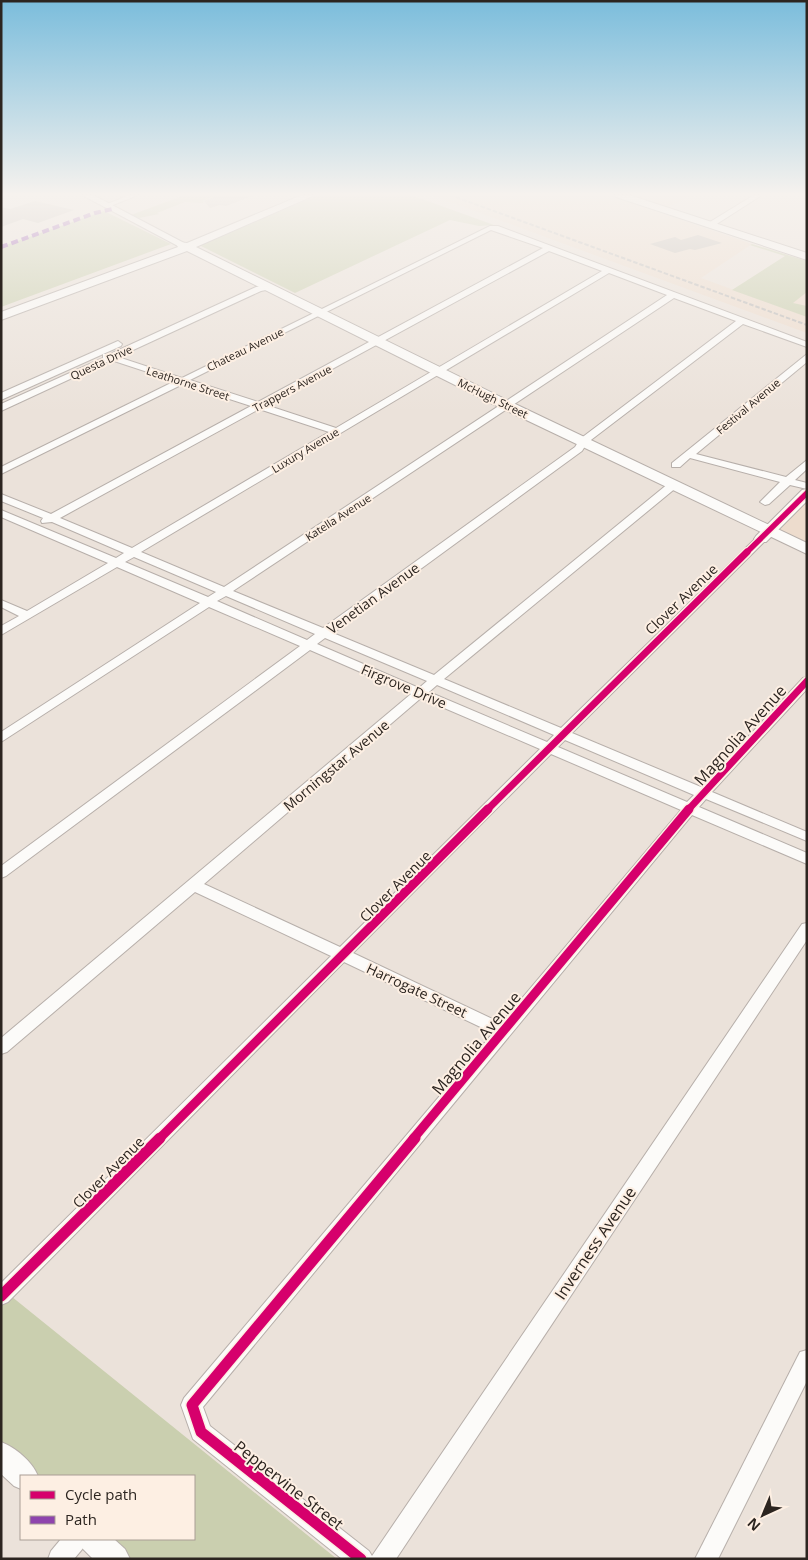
<svg xmlns="http://www.w3.org/2000/svg" width="808" height="1560" font-family="'Open Sans',sans-serif">
	<style>
		.built { fill: #eddccd }
		.green { fill: #cacfaf }
		.building { fill: #c7c0b9 }
		.lines { fill: none; stroke-linecap: round; stroke-linejoin: round }
		.minor-casing { stroke: #b7afaa; stroke-width: 2 }
		.tertiary-casing { stroke: #b7afaa; stroke-width: 2 }
		.secondary-casing { stroke: #b7afaa; stroke-width: 2 }
		.minor { fill: #fcfbf9; fill-rule: evenodd }
		.tertiary { fill: #fcfbf9; fill-rule: evenodd }
		.secondary { fill: #fcfbf9; fill-rule: evenodd }
		.rail { stroke: #bebcba; stroke-width: 2; stroke-dasharray: 4.5 2; stroke-linecap: butt }
		.quiet { stroke: #8e44ad; stroke-width: 4; stroke-dasharray: 7 4; stroke-linecap: butt }
		.cycleway-far3-casing { stroke: #fdefe3; stroke-width: 8 }
		.cycleway-far2-casing { stroke: #fdefe3; stroke-width: 10 }
		.cycleway-far1-casing { stroke: #fdefe3; stroke-width: 12 }
		.cycleway-casing { stroke: #fdefe3; stroke-width: 14 }
		.cycleway-far3 { stroke: #d6006c; stroke-width: 5.5 }
		.cycleway-far2 { stroke: #d6006c; stroke-width: 7 }
		.cycleway-far1 { stroke: #d6006c; stroke-width: 9 }
		.cycleway { stroke: #d6006c; stroke-width: 11 }
		.labels { text-anchor: middle; dominant-baseline: central; stroke-width: 4; stroke-linejoin: round; paint-order: stroke }
		.far-street-label { font-size: 11px; fill: #2c2520; stroke: #fdefe3 }
		.street-label { font-size: 14px; fill: #2c2520; stroke: #fdefe3 }
		.near-street-label { font-size: 16px; fill: #2c2520; stroke: #fdefe3 }
	</style>
	<rect width="100%" height="100%" fill="#ebe2da"/>
	<g class="built">
		<polygon points="431,195 608,195 752,244 701,278 783,308 807,291 807,333"/>
		<polygon points="630,195 692,195 666,208"/>
		<polygon points="807,494 807,549 769,531"/>
	</g>
	<g class="green">
		<polygon points="185,195 219,195 204,200 203,203 185,202 157,213 159,214 139,218 131,215"/>
		<polygon points="318,195 411,195 494,225 479,226 450,220 295,293 201,246 201,245"/>
		<polygon points="104,211 171,244 1,307 1,244 6,245"/>
		<polygon points="752,244 807,261 807,292 793,303 807,306 807,317 732,290 785,256 750,245"/>
		<polygon points="1,1288 337,1559 115,1559 93,1539 194,1539 194,1476 24,1476 1,1455"/>
	</g>
	<g class="building">
		<polygon points="219,195 252,195 252,196 226,206 220,205 210,208 204,201"/>
		<polygon points="35,201 74,210 38,223 23,219 1,227 1,207 10,209"/>
		<polygon points="698,235 722,243 695,250 690,249 675,253 650,244 675,237 681,240"/>
	</g>
	<g class="lines">
		<g class="minor-casing">
			<g id="minor">
				<polygon points="129,195 138,195 108,207 103,206"/>
				<polygon points="754,195 762,195 712,227 705,225"/>
				<path d="M490 226H498L807 342V347L743 324 587 443 582 451 333 633 434 675 669 483H677V487L444 679 561 728 757 537H765L766 539 765 541 572 733 701 787 803 678 807 677V689L712 792 807 832V841L706 799 699 807 807 853V864L692 815 203 1407 210 1426 369 1551 372 1556 802 924 807 923V940L396 1559H342L193 1439 181 1405 184 1398 493 1033 344 962 8 1302 1 1305V1283L331 956 195 892 7 1052 1 1054V1038L411 694 310 650 6 876 1 878V866L300 646 209 607 1 742V732L200 603 117 567 1 635V626L19 616 1 607V600L27 611 108 563 1 517V510L116 558 124 553 52 522 42 523 41 521 43 518 1 501V494L51 514 251 406 183 384 1 474V467L175 381 111 360 1 411V404L103 358V354H110L256 287 271 285V289L261 291 118 357 182 378ZM491 230 543 248 258 402 190 380ZM549 251 602 271 336 428 266 405ZM609 273 667 295 224 587 141 552ZM674 298 736 321 580 439 575 447 323 628 233 591ZM259 409 329 432 132 548 60 518ZM134 557 216 592 208 597 125 562ZM226 596 315 634 307 640 217 601ZM325 638 427 681 419 688 317 644ZM437 685 554 735 547 742 429 692ZM421 698 540 749 340 947 204 884ZM565 740 694 795 687 802 558 747ZM551 754 681 810 501 1023 353 953Z"/>
				<polygon points="118,341 122,344 121,346 1,400 1,393"/>
				<polygon points="807,354 807,362 696,454 786,477 807,460 807,469 795,480 807,483 807,489 790,485 769,504 765,505 760,502 780,482 690,458 680,467 672,467 672,463"/>
				<polygon points="807,1350 807,1381 718,1559 695,1559 800,1352"/>
				<polygon points="61,1539 87,1539 84,1547 74,1559 48,1559 51,1551"/>
			</g>
		</g>
		<g class="tertiary-casing">
			<g id="tertiary">
				<polygon points="82,195 93,195 186,244 184,246 178,246"/>
				<polygon points="807,489 807,501 766,542 756,542 754,539 756,536 802,490"/>
				<path d="M1 1442C16 1448 32 1461 38 1476H21V1489L14 1486 1 1474Z"/>
				<polygon points="79,1539 114,1539 125,1549 130,1559 93,1559 83,1549"/>
			</g>
		</g>
		<g class="secondary-casing">
			<g id="secondary">
				<polygon points="302,195 315,195 196,247 511,402 807,543 807,554 501,408 187,251 1,320 1,312 178,247 176,244 177,242 187,243"/>
				<polygon points="614,195 629,195 807,253 807,260 616,197"/>
			</g>
		</g>
		<use href="#minor" class="minor"/>
		<use href="#tertiary" class="tertiary"/>
		<use href="#secondary" class="secondary"/>
		<polyline class="rail" points="450,195 807,325"/>
		<polyline class="quiet" points="1,247 95,213 112,209"/>
		<g class="cycleway-far3-casing">
			<polyline id="cycleway-far3" points="746,553 807,493"/>
		</g>
		<g class="cycleway-far2-casing">
			<g id="cycleway-far2">
				<polyline points="487,810 747,552"/>
				<polyline points="688,810 807,681"/>
			</g>
		</g>
		<g class="cycleway-far1-casing">
			<g id="cycleway-far1">
				<polyline points="159,1139 488,809"/>
				<polyline points="413,1139 689,809"/>
			</g>
		</g>
		<g class="cycleway-casing">
			<g id="cycleway">
				<polyline points="1,1296 160,1138"/>
				<polyline points="361,1559 201,1432 192,1405 415,1138"/>
			</g>
		</g>
		<use href="#cycleway-far3" class="cycleway-far3"/>
		<use href="#cycleway-far2" class="cycleway-far2"/>
		<use href="#cycleway-far1" class="cycleway-far1"/>
		<use href="#cycleway" class="cycleway"/>
	</g>
	<linearGradient id="sky" x2="0" y2="1"><stop stop-color="#7bbddc"/><stop offset="0.47" stop-color="#f6f2ee"/><stop offset="1" stop-color="#f6f2ee" stop-opacity="0"/></linearGradient>
	<rect width="808" height="413" fill="url(#sky)"/>
	<g class="labels">
		<g class="far-street-label">
			<text transform="translate(245 349) rotate(-26)">Chateau Avenue</text>
			<text transform="translate(101 362) rotate(-25)">Questa Drive</text>
			<text transform="translate(188 383) rotate(18)">Leathorne Street</text>
			<text transform="translate(292 388) rotate(-28)">Trappers Avenue</text>
			<text transform="translate(493 398) rotate(26)">McHugh Street</text>
			<text transform="translate(748 406) rotate(-40)">Festival Avenue</text>
			<text transform="translate(305 450) rotate(-31)">Luxury Avenue</text>
			<text transform="translate(338 517) rotate(-33)">Katella Avenue</text>
		</g>
		<g class="street-label">
			<text transform="translate(373 598) rotate(-36)">Venetian Avenue</text>
			<text transform="translate(681 599) rotate(-44)">Clover Avenue</text>
			<text transform="translate(404 686) rotate(23)">Firgrove Drive</text>
			<text transform="translate(336 765) rotate(-40)">Morningstar Avenue</text>
			<text transform="translate(395 886) rotate(-45)">Clover Avenue</text>
			<text transform="translate(417 990) rotate(25)">Harrogate Street</text>
			<text transform="translate(108 1172) rotate(-45)">Clover Avenue</text>
		</g>
		<g class="near-street-label">
			<text transform="translate(740 735) rotate(-48)">Magnolia Avenue</text>
			<text transform="translate(476 1043) rotate(-50)">Magnolia Avenue</text>
			<text transform="translate(595 1243) rotate(-56)">Inverness Avenue</text>
			<text transform="translate(289 1485) rotate(38)">Peppervine Street</text>
		</g>
	</g>
	<rect width="808" height="1560" fill="none" stroke="#2c2520" stroke-width="5"/>
	<rect x="20" y="1475" width="175" height="65" fill="#fdefe3" stroke="#a99e95"/>
	<rect x="30" y="1491" width="25" height="8" fill="#d6006c" stroke="#a99e95"/>
	<text x="65" y="1500" font-size="15" fill="#2c2520">Cycle path</text>
	<rect x="30" y="1516" width="25" height="8" fill="#8e44ad" stroke="#a99e95"/>
	<text x="65" y="1525" font-size="15" fill="#2c2520">Path</text>
	<g transform="translate(763 1515) rotate(224)" stroke="#fdefe3" stroke-width="4" paint-order="stroke">
	<path d="M0-4L9 19L0 12L-9 19Z" fill="#2c2520"/>
	<text y="-8" font-size="14" font-weight="bold" text-anchor="middle" fill="#2c2520">N</text>
	</g>
</svg>
